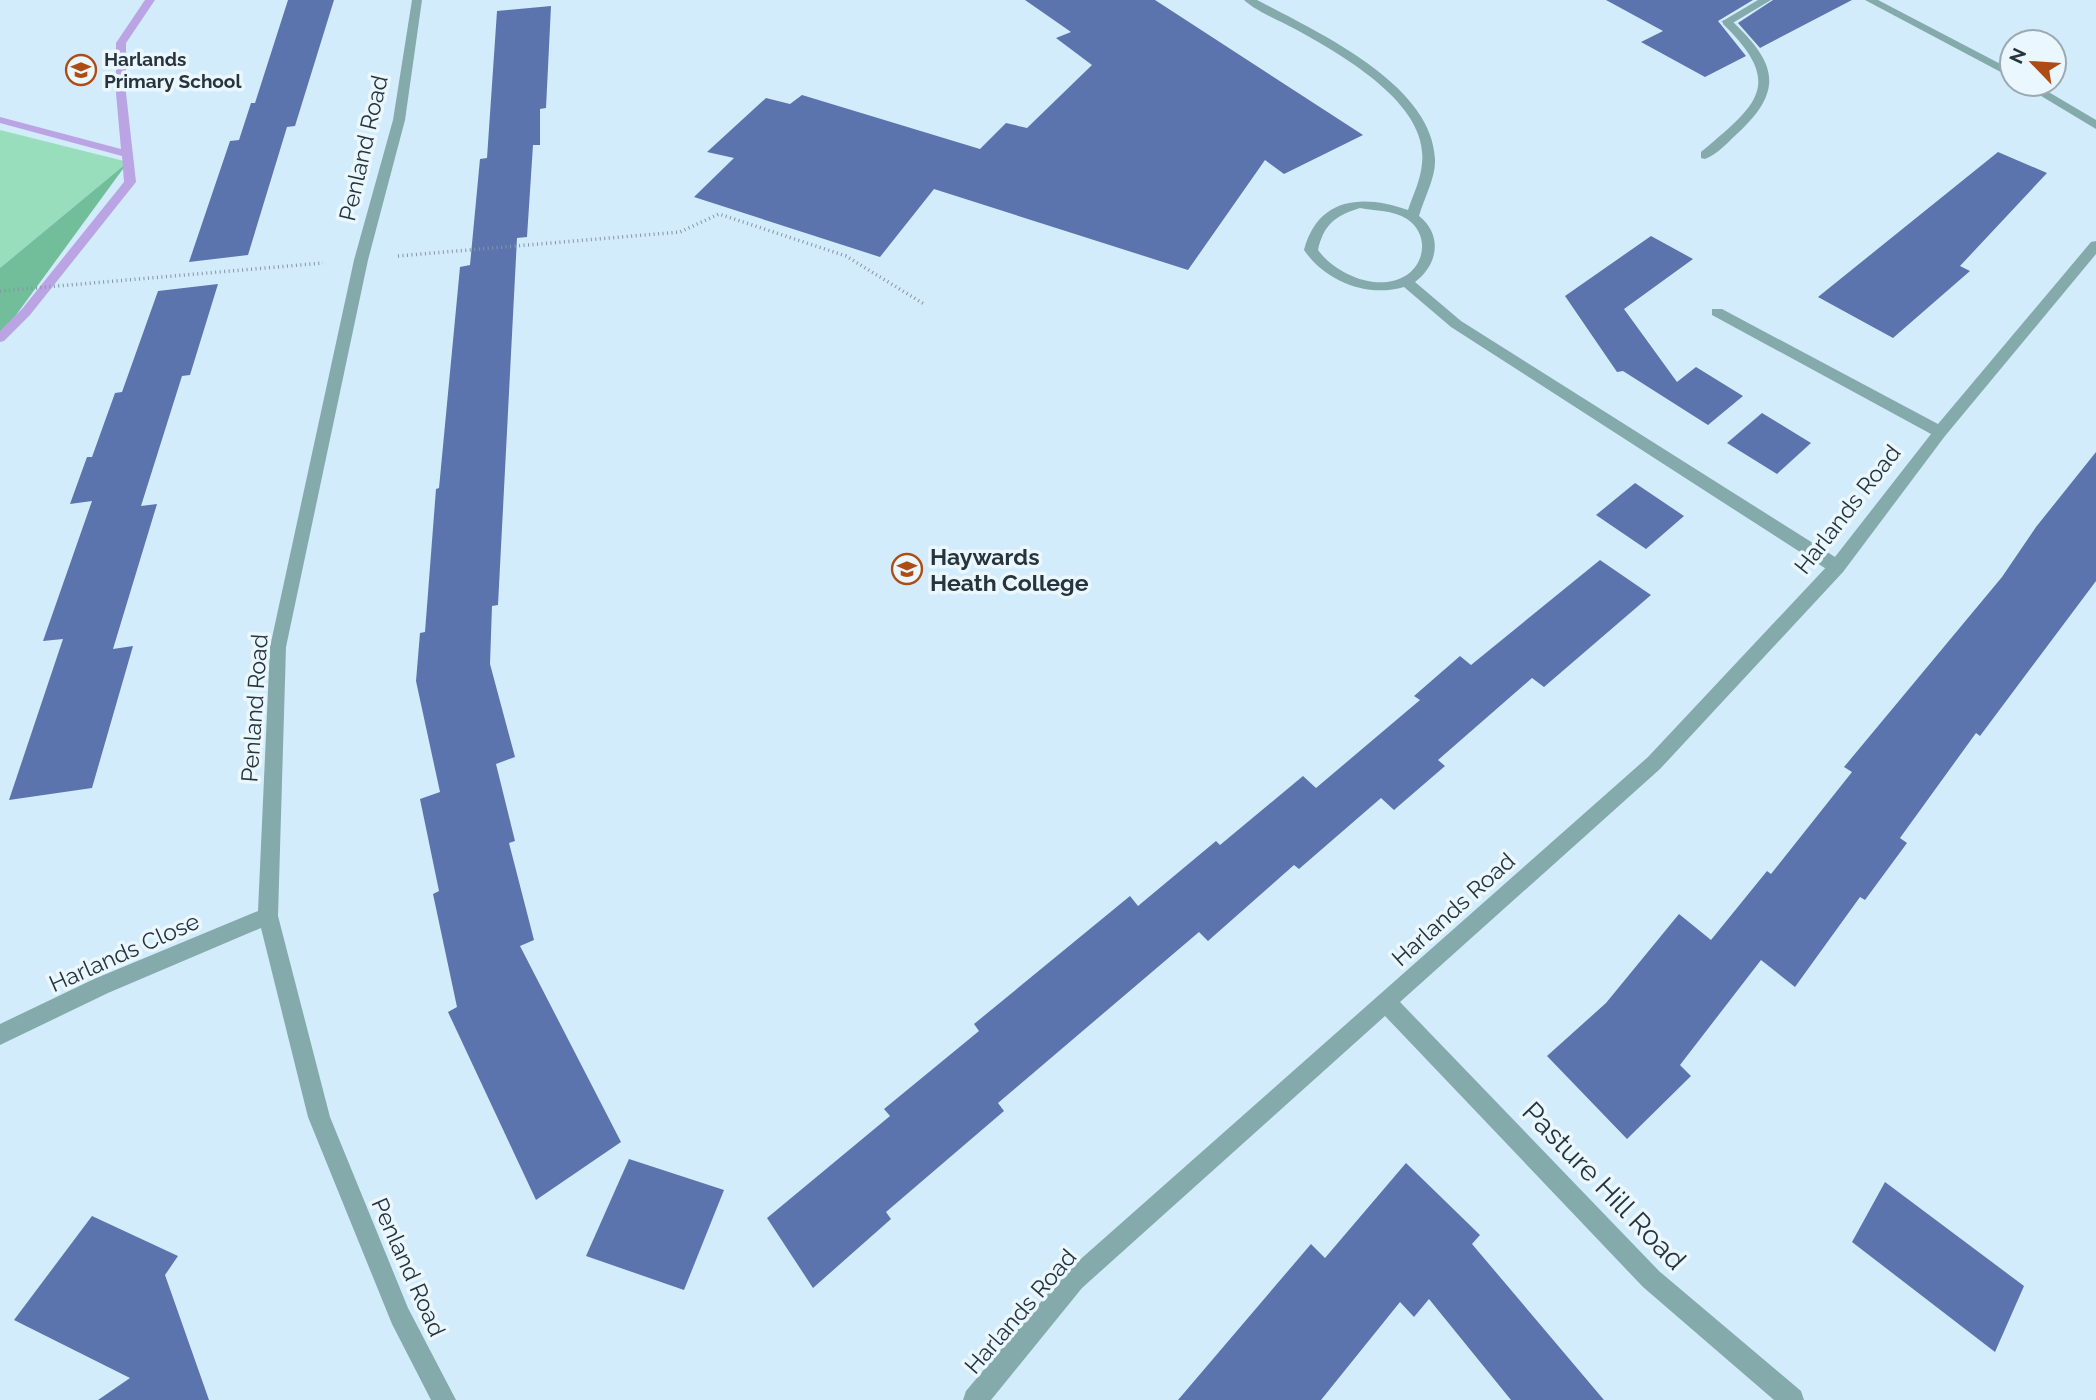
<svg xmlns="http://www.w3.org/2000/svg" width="2096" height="1400" font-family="Raleway,sans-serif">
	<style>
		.green { fill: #99debc }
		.forest { fill: #72be9a }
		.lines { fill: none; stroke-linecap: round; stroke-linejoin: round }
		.stream { fill: #bba4e3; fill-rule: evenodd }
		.building { fill: #5c74ad }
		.path { stroke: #8397a2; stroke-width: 3.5; stroke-dasharray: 1 3.5; stroke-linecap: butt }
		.service { fill: #84aaab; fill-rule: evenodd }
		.minor { fill: #84aaab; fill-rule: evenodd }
		.labels { text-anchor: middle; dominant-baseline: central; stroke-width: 7; stroke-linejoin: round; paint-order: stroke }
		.far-poi-label { font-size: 19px; font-weight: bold; fill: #27343b; stroke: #eaf7fe; text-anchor: start }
		.street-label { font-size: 23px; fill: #27343b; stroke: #eaf7fe }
		.poi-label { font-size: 23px; font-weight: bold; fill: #27343b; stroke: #eaf7fe; text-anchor: start }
		.near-street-label { font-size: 28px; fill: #27343b; stroke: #eaf7fe }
	</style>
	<rect width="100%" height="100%" fill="#d2ecfb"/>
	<polygon class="green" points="0,130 128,162 0,268"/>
	<polygon class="forest" points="128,162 0,337 0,268"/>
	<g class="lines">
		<polygon class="stream" points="145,0 155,0 126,43 126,93 136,182 30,315 4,341 0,342 0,331 22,309 124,182 122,156 0,123 0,117 121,149 116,93 116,43"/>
	</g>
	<g class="building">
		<polygon points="288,0 334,0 295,126 287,127 248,255 189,262 230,141 239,140 251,103 255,103"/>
		<polygon points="1025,0 1155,0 1363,135 1284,174 1265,160 1188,270 934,189 880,257 694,197 734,158 707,152 766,98 790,104 802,95 980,149 1006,123 1027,128 1092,65 1056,38 1071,32"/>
		<polygon points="1606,0 1753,0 1718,21 1746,56 1705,77 1641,42 1663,31"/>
		<polygon points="1773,0 1852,0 1760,48 1738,23"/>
		<polygon points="551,6 546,108 540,109 540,145 533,145 527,237 517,238 498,605 492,606 490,664 515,757 496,764 515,841 509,843 534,940 520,946 621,1142 536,1200 448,1012 457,1007 433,894 439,891 420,799 440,792 416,681 420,633 425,632 436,489 439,488 460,267 470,265 480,159 487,158 497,11"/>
		<polygon points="1998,152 2047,173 1960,266 1970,271 1893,338 1818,297"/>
		<polygon points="1651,236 1693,259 1624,309 1677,382 1696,367 1743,396 1708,425 1623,371 1617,372 1565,296"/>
		<polygon points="218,284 190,375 182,376 141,506 157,504 113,649 133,646 92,788 9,800 63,639 43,641 92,501 70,504 87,457 92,457 115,393 122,392 158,291"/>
		<polygon points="1762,413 1811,443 1777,474 1727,443"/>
		<polygon points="2096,452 2096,581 1980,736 1976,733 1900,838 1907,843 1865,900 1860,897 1795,987 1761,960 1680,1065 1691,1076 1627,1139 1547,1056 1606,1003 1679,914 1711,940 1767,871 1771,874 1852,772 1844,767 2002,577 2036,527"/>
		<polygon points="1635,483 1684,516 1646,549 1596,515"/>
		<polygon points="1600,560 1651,595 1544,687 1532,678 1438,760 1445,766 1394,810 1381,798 1299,869 1294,865 1208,941 1199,932 998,1103 1004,1111 886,1212 891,1219 813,1288 767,1218 890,1116 884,1109 979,1031 974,1024 1130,896 1138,906 1216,841 1220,845 1303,776 1316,788 1420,700 1414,696 1460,656 1471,665"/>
		<polygon points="629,1159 724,1190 684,1290 586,1256"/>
		<polygon points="1406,1163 1480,1235 1472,1244 1604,1400 1511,1400 1429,1299 1414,1317 1400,1302 1321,1400 1178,1400 1311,1244 1325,1258"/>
		<polygon points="1885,1182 2024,1286 1995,1352 1852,1242"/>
		<polygon points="92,1216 178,1256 165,1275 209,1400 98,1400 130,1378 14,1320"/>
	</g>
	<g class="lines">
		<g class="path">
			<polyline points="398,256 680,232 719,214 846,256 924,304"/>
			<polyline points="0,291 323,263"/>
		</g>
		<g class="service">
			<path d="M1244 0H1257C1315 31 1432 83 1435 159 1436 177 1424 198 1419 216 1443 235 1438 265 1415 282L1461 321 1843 562 1845 567 1843 572H1831L1451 327 1404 287C1367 298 1325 281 1304 250 1318 197 1363 194 1408 210 1413 195 1421 179 1422 163 1429 103 1340 54 1295 29 1279 20 1257 12 1244 0ZM1360 208C1375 211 1393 210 1407 219 1431 235 1425 269 1399 279 1371 290 1334 272 1318 250 1324 224 1335 216 1360 208Z"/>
			<path d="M1723 20H1731C1773 60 1787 87 1739 132 1729 141 1718 154 1705 159L1701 158V152C1756 105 1786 85 1723 24Z"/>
		</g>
		<g class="minor">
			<polygon points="412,0 422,0 405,120 368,260 286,647 278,916 330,1117 408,1308 456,1400 431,1400 392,1324 308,1117 261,928 108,993 0,1045 0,1024 94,979 258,911 270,647 354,260 393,120"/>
			<polygon points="1758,0 1771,0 1731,24 1721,22"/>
			<polygon points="1865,0 1878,0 2012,70 2012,78"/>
			<polygon points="2021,84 2035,84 2096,120 2096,129"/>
			<polygon points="2096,241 2096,254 1945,436 1843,572 1660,769 1400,1002 1659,1271 1801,1391 1804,1400 1774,1400 1643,1287 1385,1016 1082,1288 991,1400 963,1400 966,1391 1066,1272 1648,757 1831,562 1931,434 1712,315 1712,309 1722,309 1938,424 2091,242"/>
		</g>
	</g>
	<defs>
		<g id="school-ring" transform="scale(1.575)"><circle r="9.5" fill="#eaf7fe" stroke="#af4c14" stroke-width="1.5"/><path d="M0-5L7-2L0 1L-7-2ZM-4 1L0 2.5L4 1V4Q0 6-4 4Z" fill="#af4c14"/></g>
		<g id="university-ring" transform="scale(1.575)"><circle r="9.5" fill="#eaf7fe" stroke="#af4c14" stroke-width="1.5"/><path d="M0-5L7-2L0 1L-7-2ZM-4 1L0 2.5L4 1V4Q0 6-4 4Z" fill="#af4c14"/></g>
	</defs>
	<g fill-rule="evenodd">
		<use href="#school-ring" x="81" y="70"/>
		<use href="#university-ring" x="907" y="569"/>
	</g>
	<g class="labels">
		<g class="far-poi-label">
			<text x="104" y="59">Harlands<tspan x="104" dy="22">Primary School</tspan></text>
		</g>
		<g class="street-label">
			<text transform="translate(363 148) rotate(-77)">Penland Road</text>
			<text transform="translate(1847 509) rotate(-52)">Harlands Road</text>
			<text transform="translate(254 708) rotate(-86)">Penland Road</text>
			<text transform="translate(1453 909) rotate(-42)">Harlands Road</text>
			<text transform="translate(124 952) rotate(-24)">Harlands Close</text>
			<text transform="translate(409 1267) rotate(66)">Penland Road</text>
			<text transform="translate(1020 1311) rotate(-49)">Harlands Road</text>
		</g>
		<g class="poi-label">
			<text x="930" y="556">Haywards<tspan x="930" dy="26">Heath College</tspan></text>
		</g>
		<g class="near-street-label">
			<text transform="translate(1604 1186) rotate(46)">Pasture Hill Road</text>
		</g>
	</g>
	<g transform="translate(2033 63) rotate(295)"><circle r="33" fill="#eaf7fe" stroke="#9ca9b0" stroke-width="2"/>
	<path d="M0-5L12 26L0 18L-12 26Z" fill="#af4c14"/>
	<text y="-10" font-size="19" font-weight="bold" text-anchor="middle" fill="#27343b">N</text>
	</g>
</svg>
